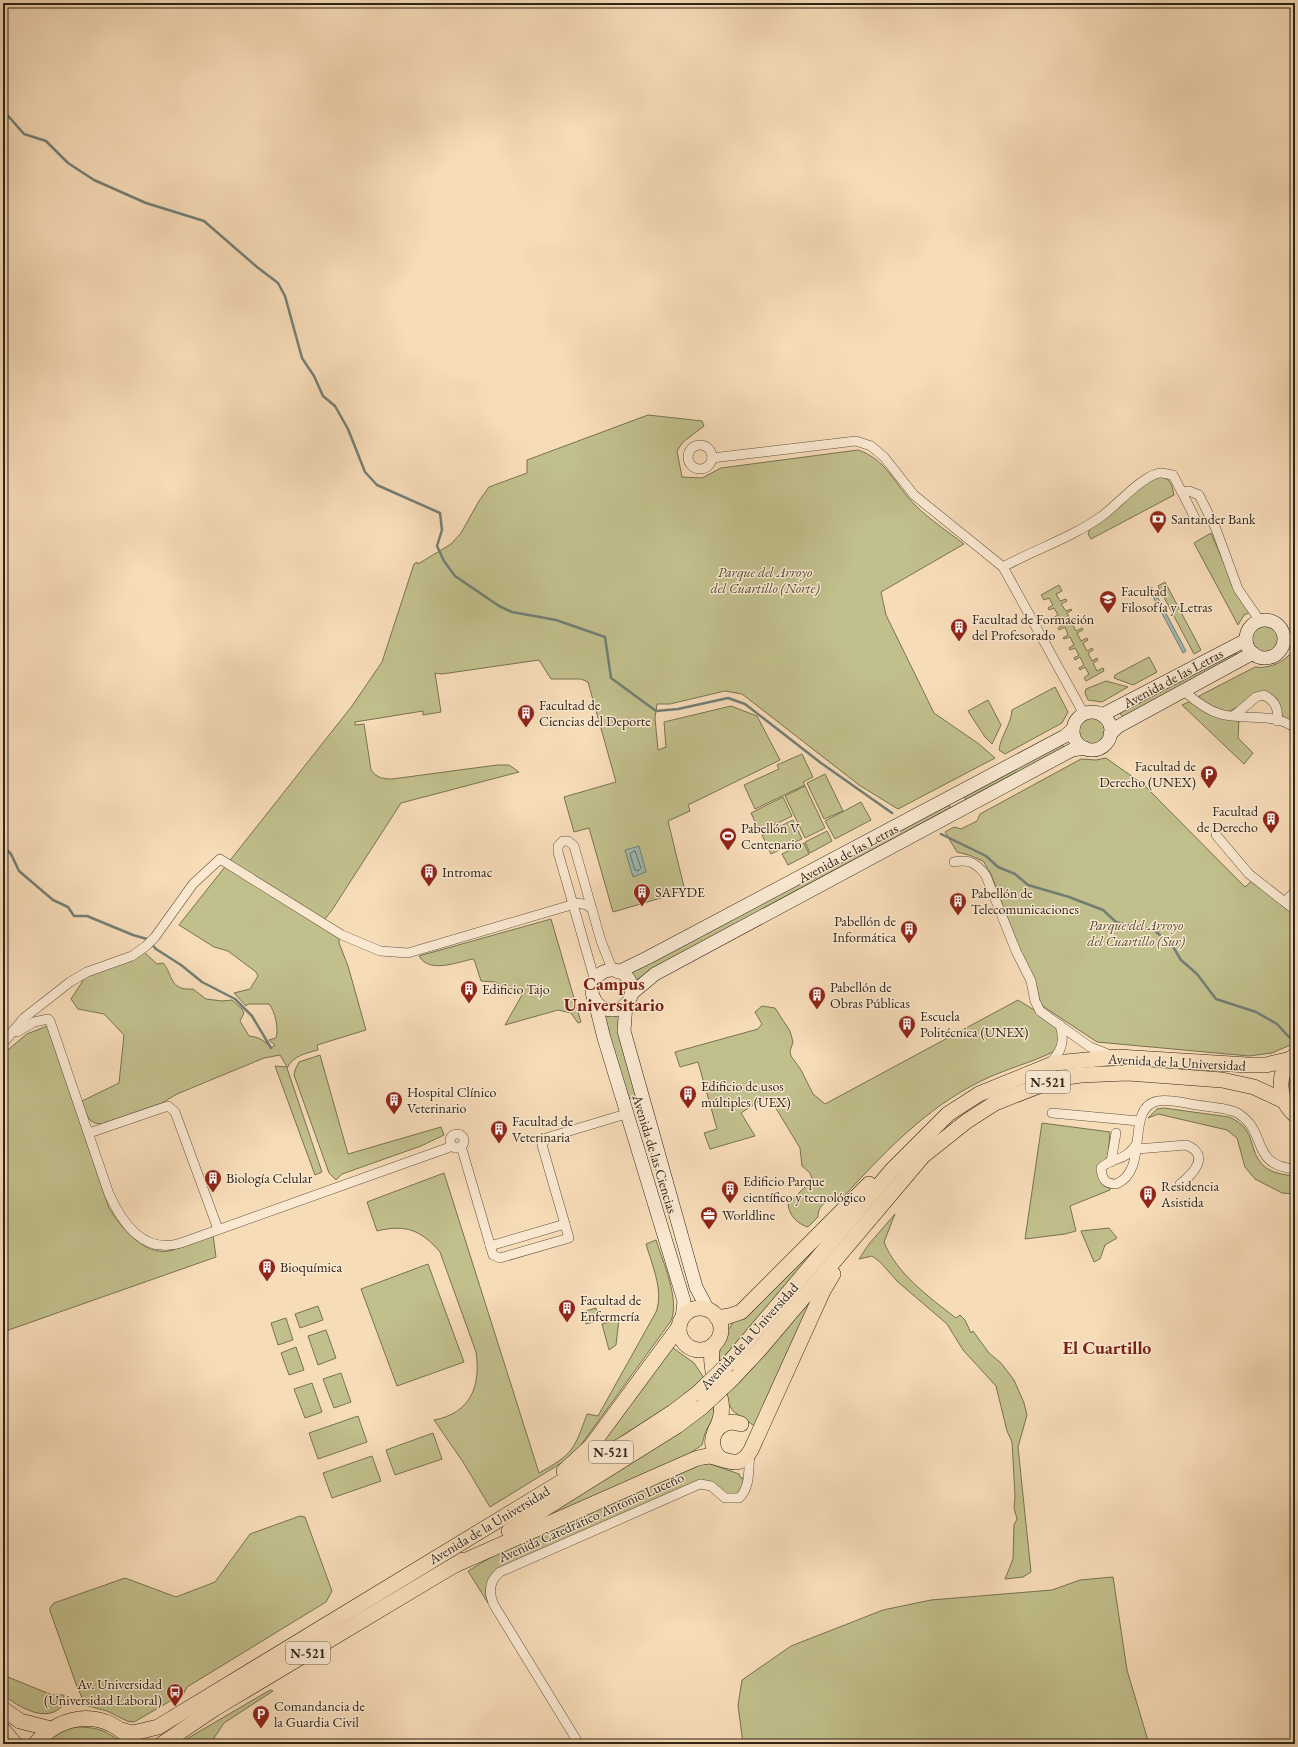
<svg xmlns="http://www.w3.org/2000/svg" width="1298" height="1747" font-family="'EB Garamond',serif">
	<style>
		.green { fill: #c1bf8c; stroke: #787251 }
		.water { fill: #9ebab4; stroke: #727e75 }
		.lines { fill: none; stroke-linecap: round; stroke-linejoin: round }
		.shore { stroke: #666f65; stroke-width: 1 }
		.stream { stroke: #727e75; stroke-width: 2.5 }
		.minor-casing { stroke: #61523e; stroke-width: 10 }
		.secondary-casing { stroke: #2f2416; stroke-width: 14 }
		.trunk-casing { stroke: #2f2416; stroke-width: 16 }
		.minor { stroke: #fae8d1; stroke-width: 9 }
		.secondary { stroke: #fae8d1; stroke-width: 13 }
		.trunk { stroke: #f7dcb8; stroke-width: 15 }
		.trunk-bridge-casing { stroke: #2f2416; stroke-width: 16; stroke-linecap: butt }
		.trunk-bridge { stroke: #f7dcb8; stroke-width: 15 }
		.labels { text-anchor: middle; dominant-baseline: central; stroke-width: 3; stroke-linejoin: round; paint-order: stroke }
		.shield { fill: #fae8d1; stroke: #6c5f4e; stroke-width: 1 }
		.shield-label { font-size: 13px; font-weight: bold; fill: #2f2416 }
		.poi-label { font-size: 14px; fill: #2f2416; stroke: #fae8d1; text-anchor: start }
		.park-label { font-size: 14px; font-style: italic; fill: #544b34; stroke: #fae8d1 }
		.street-label { font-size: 14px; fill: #2f2416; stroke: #fae8d1 }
		.district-label { font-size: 18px; font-weight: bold; fill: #7a1f14; stroke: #fae8d1 }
	</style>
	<rect width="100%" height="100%" fill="#f7dcb8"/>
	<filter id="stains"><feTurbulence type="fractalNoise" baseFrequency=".005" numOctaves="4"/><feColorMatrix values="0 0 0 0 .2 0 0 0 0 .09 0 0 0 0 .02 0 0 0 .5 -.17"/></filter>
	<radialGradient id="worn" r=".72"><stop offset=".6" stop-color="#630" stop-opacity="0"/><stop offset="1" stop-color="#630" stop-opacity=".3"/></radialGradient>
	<g class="green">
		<path d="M648 415 702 421 704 426 683 442 677 451 682 477 702 478 721 468 858 450C886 459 895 485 915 505 929 519 947 531 964 544L881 592 886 615 934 713 979 744 995 758 898 809 859 785 742 694 725 691 670 704H657L655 718 658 750 666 747 664 722 731 706 757 716 780 760 688 805 690 811 668 821 685 891 613 912 589 828 574 832 564 797 616 782 588 682 581 679H551L539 660 442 674 435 673 441 712 423 715V711L355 722V725L364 724 371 770C377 778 383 779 392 779L497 765H509L519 772 401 803 332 910 321 924 339 936V943L348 966 366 1030 317 1045 318 1050C306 1053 293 1056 287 1068L322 1172 315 1175 275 1066 287 1067 280 1055 264 1058 177 1094 162 1103 101 1124C87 1124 86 1112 82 1101L119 1083 124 1035 104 1014 78 1009 71 999 84 979 90 974 143 951 157 964 163 963C173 974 169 991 193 989L206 999 222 1001 232 1000 242 1009 244 1013 240 1021 249 1036C259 1037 264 1040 271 1048L275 1045 269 1040 276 1038C279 1029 275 1011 269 1004H248L246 1006 234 993 250 989 258 976 256 972 228 951 214 947 179 925 352 706 382 662 414 564 417 562 418 564 451 544 461 533 479 501 489 487 527 473V460Z"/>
		<path d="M1159 476C1170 478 1172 484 1174 495L1091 539 1088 534 1090 529 1147 483Z"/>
		<polygon points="1211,533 1240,600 1251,612 1244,615 1238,625 1194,543"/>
		<polygon points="1165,582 1201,650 1194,654 1158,586"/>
		<polygon points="1059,585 1062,591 1056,594 1060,601 1066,599 1067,601 1061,604 1066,611 1071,609 1072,610 1067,613 1071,621 1076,618 1077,620 1072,623 1076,631 1082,628 1083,630 1077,633 1081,641 1087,638 1088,640 1083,643 1087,651 1092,648 1093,650 1088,653 1092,661 1097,658 1098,660 1093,663 1097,671 1103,668 1104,671 1086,681 1084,678 1089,674 1085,667 1080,670 1079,668 1084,665 1080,657 1075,660 1074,658 1079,655 1075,648 1070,650 1069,648 1074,645 1070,637 1064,639 1063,638 1068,635 1065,627 1059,630 1058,628 1063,625 1059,618 1054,620 1053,618 1058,615 1054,608 1049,610 1048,608 1053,605 1049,598 1044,600 1041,595"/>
		<circle cx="1265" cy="639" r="14"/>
		<path d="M1295 645V725L1282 716 1267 694 1227 712 1219 711 1201 700 1199 696 1255 667C1265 669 1281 664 1288 656 1292 654 1293 648 1295 645Z"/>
		<polygon points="1236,653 1237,655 1125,718 1120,714 1121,711"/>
		<polygon points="1149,657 1157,672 1133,685 1114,678 1115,675"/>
		<polygon points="1106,681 1128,687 1102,702 1088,700 1085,693 1086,689"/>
		<path d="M1055 687 1068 712 1062 723 1005 754 999 750C1001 735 1011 725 1012 710Z"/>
		<polygon points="988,700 1001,725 992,744 985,737 968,711"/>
		<polygon points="1191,701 1239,719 1238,738 1253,753 1244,764 1182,705"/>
		<circle cx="1091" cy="731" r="14"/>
		<polygon points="1060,743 1065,748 966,800 964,797"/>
		<polygon points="802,754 813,777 803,782 805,785 755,809 744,785 779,769 777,765"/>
		<polygon points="1106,758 1144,785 1245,887 1253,880 1295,912 1295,1043 1272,1053 1249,1056 1097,1042 1044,1007 1040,1002 1036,983 1018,946 991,874 983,861 969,855 957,852 945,832 954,827 961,829 977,821 980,814 1081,759 1096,760"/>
		<polygon points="825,774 843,811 824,819 807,783"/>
		<polygon points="805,786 825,828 805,838 785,796"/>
		<polygon points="783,797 792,816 760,832 751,813"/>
		<polygon points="861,802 871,820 835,839 825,821"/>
		<polygon points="946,804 952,808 951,811 634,981 629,971"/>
		<polygon points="793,820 802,839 771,854 762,835"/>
		<polygon points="827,831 832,841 810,853 805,842"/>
		<polygon points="804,843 809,854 788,865 782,854"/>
		<path d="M551 919 581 1022 578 1023 571 1013 558 1010 505 1025 522 995 495 982 481 981 475 962 473 959C457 962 429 974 419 956Z"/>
		<path d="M1018 1000C1029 1007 1058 1023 1060 1036 1060 1042 1057 1046 1055 1051 1031 1063 1005 1069 981 1081 926 1108 886 1151 844 1196 832 1198 818 1202 818 1217L808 1227C797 1224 789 1215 788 1204L807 1185 810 1180 813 1181 810 1173 802 1166 800 1148 771 1100 765 1097 741 1113 755 1136 710 1149 704 1133 717 1129 698 1062 680 1067 675 1052 758 1029 762 1024 755 1012 762 1006 775 1008 790 1031 793 1042 790 1051 791 1056 801 1070 813 1094 825 1104Z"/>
		<polygon points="603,1013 614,1015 620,1014 639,1096 627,1099"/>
		<path d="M47 1026 109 1208C120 1226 144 1256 169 1251 184 1247 199 1240 213 1235L216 1257 3 1332V1054L27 1034Z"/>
		<polygon points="320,1055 348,1154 441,1127 444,1135 421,1146 342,1174 336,1180 329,1173 294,1075 295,1070 299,1062"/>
		<path d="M1295 1066V1106C1287 1093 1287 1079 1295 1066Z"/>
		<path d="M1164 1108 1229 1117C1259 1130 1246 1151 1265 1167 1272 1173 1285 1175 1295 1176V1194L1282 1193 1255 1179 1245 1167 1237 1138 1227 1130 1158 1114 1148 1118 1157 1109Z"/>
		<polygon points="1042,1123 1110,1132 1108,1156 1101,1168 1110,1190 1070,1206 1076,1231 1065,1234 1025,1239"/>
		<path d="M444 1173 539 1473C573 1454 574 1450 587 1414L598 1416 656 1312C664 1291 652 1265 646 1244L656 1240C663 1262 680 1300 671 1321L578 1449 563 1462 490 1507 463 1462 434 1420C471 1413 481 1386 476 1352L440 1252C421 1230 406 1224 377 1231L367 1202Z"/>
		<path d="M895 1214 884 1242C896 1273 930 1298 956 1318L960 1315 965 1320 971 1333 973 1331 989 1353 1001 1363 1014 1380 1024 1403 1027 1415 1018 1447 1031 1572 1023 1577 1005 1579 1013 1559 1014 1525 1017 1519 1014 1508 1015 1496 1012 1442 1007 1431 996 1386 963 1350 947 1324 898 1282 880 1262 872 1256 859 1259 869 1244Z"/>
		<polygon points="843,1216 726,1356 716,1365 717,1350 733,1322"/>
		<polygon points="1109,1228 1117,1238 1105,1245 1100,1259 1094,1262 1081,1231"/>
		<polygon points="428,1264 464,1362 397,1386 361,1289"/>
		<path d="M813 1296 757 1426 753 1425 733 1411 724 1397C757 1366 785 1330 813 1296Z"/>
		<polygon points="318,1306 323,1320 300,1328 295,1314"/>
		<polygon points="596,1308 600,1320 586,1324 582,1312"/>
		<polygon points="286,1318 293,1340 278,1345 271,1323"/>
		<polygon points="619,1319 616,1345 609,1350 602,1324"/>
		<polygon points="326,1330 336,1358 318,1365 308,1336"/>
		<polygon points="669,1345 694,1363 704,1378 670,1406 593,1454"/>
		<polygon points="296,1347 304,1370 289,1375 281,1353"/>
		<polygon points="341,1373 351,1402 334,1408 323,1379"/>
		<polygon points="312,1383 322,1412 305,1418 294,1389"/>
		<polygon points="713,1406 715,1414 705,1433 702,1445 689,1454 530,1525"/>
		<polygon points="358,1416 367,1442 318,1459 309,1433"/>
		<polygon points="433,1433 442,1459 395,1475 386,1450"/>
		<polygon points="372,1456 381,1481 332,1498 323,1473"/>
		<path d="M708 1463 739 1474 741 1478H743V1489L735 1495 725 1494 713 1483 699 1480 508 1564C490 1572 482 1584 488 1603L468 1571 498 1553 702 1464Z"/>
		<polygon points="300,1516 305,1517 332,1591 326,1602 187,1687 184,1693 134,1722 127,1721 107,1711 88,1706 83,1700 76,1684 50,1611 50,1608 54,1603 125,1578 176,1597 215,1582 250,1534"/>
		<polygon points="1113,1577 1127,1670 1149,1744 743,1744 738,1705 742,1680 791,1646 883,1610 931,1600 1052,1590 1080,1580"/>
		<path d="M3 1675 52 1695H64L63 1705C47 1725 18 1706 3 1695Z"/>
		<polygon points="270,1690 273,1691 224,1723 210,1744 178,1744"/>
		<path d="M75 1727C97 1727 106 1730 123 1744H44L59 1732Z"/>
	</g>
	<g class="water">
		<polygon points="1152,587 1186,651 1183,653 1149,589"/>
		<polygon points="639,846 646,872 633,877 625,850"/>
	</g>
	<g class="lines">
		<polygon class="shore" points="635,851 641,868 638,871 635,870 630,854"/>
		<g class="stream">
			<polyline points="3,110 24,134 46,141 68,163 94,180 146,203 204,221 257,267 278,283 285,296 302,358 314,376 323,396 335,406 348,429 365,472 377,485 440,513 442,530 437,546 444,561 455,576 499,606 512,612 556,620 605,637 611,678 656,711 678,709 728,698 745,704 821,763 892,813"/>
			<polyline points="941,834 986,856 998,867 1015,874 1028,885 1069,897 1103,910 1116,922 1130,926 1154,930 1172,945 1181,960 1197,974 1216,999 1256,1012 1277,1024 1289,1037"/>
			<polyline points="3,846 11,854 19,871 53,900 68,907 74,916 87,916 133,935 147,939 156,949 181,965 202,982 235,999 252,1016 271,1048"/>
		</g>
		<g class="minor-casing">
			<g id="minor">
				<circle cx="700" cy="457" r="12"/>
				<polyline points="712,458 856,441 871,446 884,457 914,495 1003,567 1084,714"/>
				<polyline points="1183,492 1189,491 1199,495 1216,529 1238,589 1260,621"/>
				<path d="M1003 567C1036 549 1071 538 1102 516 1116 506 1145 473 1161 473 1165 473 1170 475 1173 475L1195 518"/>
				<path d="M1184 691C1194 700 1207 710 1220 714 1245 721 1274 712 1295 728"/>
				<path d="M1235 715 1256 697 1264 695C1275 701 1279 708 1277 721"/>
				<polyline points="1216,835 1249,874 1295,910"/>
				<path d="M954 862C969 859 977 863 986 876L1016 951 1031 981 1035 1001 1040 1011 1090 1047 1110 1055"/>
				<polyline points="1285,902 1295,891"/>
				<polyline points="595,981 558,852 558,846 563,841 568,841 574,846 601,941 613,971"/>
				<path d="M17 1032 34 1022 48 1019 50 1021 109 1194C122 1222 143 1255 181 1243L453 1146"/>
				<polyline points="3,1043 24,1018 70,982 87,972 132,956 146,946 155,937 193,884 220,859 342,935 380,951 408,953 578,903 587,905 592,909"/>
				<path d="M1050 1063C1062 1051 1065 1041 1060 1025"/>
				<polyline points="1052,1113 1139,1121"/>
				<polyline points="89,1133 168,1106 175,1112 218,1229"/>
				<circle cx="457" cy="1141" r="7"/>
				<path d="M1137 1143C1125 1163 1113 1156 1101 1168 1102 1179 1105 1184 1116 1184 1151 1170 1124 1107 1158 1101 1170 1099 1185 1103 1197 1105 1208 1107 1231 1108 1239 1114 1268 1133 1250 1165 1295 1169"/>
				<polyline points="461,1146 493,1255 500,1258 569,1238 542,1145 546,1138 626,1114"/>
				<path d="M1137 1149 1186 1145C1212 1155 1192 1175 1180 1184"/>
				<polyline points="1111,1162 1116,1133"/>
				<polyline points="490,1246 565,1224"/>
				<path d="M579 1744 494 1605C488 1592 489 1581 500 1572L700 1484 711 1486 725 1498H739C751 1487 748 1469 750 1454"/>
				<polyline points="720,1744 723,1744"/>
			</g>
		</g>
		<g class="secondary-casing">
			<g id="secondary">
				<circle cx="1265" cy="639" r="19"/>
				<circle cx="1092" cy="731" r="19"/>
				<polyline points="1102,715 1246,640"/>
				<polyline points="1110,734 1119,726 1253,653"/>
				<circle cx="612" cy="990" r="20"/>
				<polyline points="618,972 647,958 1065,736 1073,729"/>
				<polyline points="631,994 655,974 1072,750 1085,748"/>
				<polyline points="594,998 604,1038 684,1301 682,1319"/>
				<polyline points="626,1004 624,1031 696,1287 708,1310"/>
			</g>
		</g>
		<g class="trunk-casing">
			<g id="trunk">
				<path d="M1294 1056C1276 1073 1277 1099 1295 1115"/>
				<circle cx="700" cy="1329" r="21"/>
				<polyline points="717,1318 729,1316 741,1312 869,1184"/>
				<path d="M713 1345C705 1380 734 1399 715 1431"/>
				<polyline points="728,1364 892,1170 948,1114 979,1094 1055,1063 1118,1057 1248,1065 1266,1065 1291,1059"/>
				<polyline points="732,1379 760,1349 923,1156 967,1121 995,1103 1059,1078 1081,1075 1128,1073 1222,1080 1254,1087 1284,1101"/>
				<path d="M721 1459C702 1443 718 1415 741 1424"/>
				<polyline points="564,1471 591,1446 679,1327"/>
				<polyline points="509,1531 677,1426 702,1407"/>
				<path d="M455 1565 695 1459C702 1457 708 1455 714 1457 730 1461 740 1469 751 1450L823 1291 833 1274"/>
				<polyline points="3,1709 20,1721 51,1729"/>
				<polyline points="3,1730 15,1744"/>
				<polyline points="121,1730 133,1733 158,1727 627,1442 673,1412 698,1393"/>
				<path d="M35 1744C63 1712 107 1708 134 1744"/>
				<polyline points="162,1744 214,1709 463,1560"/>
			</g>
		</g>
		<use href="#minor" class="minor"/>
		<use href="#secondary" class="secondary"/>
		<use href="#trunk" class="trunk"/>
		<g class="trunk-bridge-casing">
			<g id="trunk-bridge">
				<polyline points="698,1393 728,1364"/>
				<polyline points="702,1407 732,1379"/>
			</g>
		</g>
		<use href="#trunk-bridge" class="trunk-bridge"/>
	</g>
	<defs>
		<g id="bank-pin" transform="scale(0.9)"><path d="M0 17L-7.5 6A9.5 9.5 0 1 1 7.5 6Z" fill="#8f2418" stroke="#fae8d1"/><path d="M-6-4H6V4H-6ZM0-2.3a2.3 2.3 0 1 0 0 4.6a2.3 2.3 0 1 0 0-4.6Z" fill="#fff"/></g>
		<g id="university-pin" transform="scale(0.9)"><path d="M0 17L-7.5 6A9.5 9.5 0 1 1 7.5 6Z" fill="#8f2418" stroke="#fae8d1"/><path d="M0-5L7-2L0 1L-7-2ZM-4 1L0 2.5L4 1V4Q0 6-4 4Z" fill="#fff"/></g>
		<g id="building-pin" transform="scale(0.9)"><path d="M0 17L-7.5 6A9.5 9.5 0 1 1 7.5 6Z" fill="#8f2418" stroke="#fae8d1"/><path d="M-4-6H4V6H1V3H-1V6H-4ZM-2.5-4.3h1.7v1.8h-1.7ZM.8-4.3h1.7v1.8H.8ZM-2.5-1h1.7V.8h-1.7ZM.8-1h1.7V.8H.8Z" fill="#fff"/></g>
		<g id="parking-pin" transform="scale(0.9)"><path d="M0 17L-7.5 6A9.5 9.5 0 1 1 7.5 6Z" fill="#8f2418" stroke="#fae8d1"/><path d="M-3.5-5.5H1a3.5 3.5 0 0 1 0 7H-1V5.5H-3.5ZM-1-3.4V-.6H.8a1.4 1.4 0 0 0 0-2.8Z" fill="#fff"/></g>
		<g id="stadium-pin" transform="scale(0.9)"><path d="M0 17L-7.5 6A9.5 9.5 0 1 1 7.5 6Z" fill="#8f2418" stroke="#fae8d1"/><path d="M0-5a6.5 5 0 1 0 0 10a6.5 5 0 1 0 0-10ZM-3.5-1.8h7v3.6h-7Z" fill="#fff"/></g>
		<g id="office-pin" transform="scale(0.9)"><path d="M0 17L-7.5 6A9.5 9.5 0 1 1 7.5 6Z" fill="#8f2418" stroke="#fae8d1"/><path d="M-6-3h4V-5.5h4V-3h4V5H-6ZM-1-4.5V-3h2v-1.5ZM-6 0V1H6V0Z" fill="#fff"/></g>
		<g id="bus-pin" transform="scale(0.9)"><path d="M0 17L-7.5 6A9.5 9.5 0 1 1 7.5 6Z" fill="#8f2418" stroke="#fae8d1"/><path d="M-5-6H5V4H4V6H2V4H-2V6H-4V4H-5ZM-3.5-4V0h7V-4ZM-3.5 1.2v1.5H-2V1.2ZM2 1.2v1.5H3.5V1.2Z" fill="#fff"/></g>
	</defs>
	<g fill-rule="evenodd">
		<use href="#bank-pin" x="1158" y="519"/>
		<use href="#university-pin" x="1108" y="599"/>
		<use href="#building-pin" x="959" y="627"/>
		<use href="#building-pin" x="526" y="713"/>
		<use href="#parking-pin" x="1209" y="774"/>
		<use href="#building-pin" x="1271" y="819"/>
		<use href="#stadium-pin" x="728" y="836"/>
		<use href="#building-pin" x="429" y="872"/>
		<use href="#building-pin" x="642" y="892"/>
		<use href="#building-pin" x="958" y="901"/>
		<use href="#building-pin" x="909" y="929"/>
		<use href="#building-pin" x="469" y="989"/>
		<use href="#building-pin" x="817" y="995"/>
		<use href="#building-pin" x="907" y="1024"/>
		<use href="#building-pin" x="688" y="1094"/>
		<use href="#building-pin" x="394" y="1100"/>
		<use href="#building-pin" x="499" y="1129"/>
		<use href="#building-pin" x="213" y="1178"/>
		<use href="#building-pin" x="730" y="1189"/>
		<use href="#building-pin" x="1148" y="1194"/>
		<use href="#office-pin" x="709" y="1215"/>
		<use href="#building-pin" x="267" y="1267"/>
		<use href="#building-pin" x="567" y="1308"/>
		<use href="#bus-pin" x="175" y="1692"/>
		<use href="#parking-pin" x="261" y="1714"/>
	</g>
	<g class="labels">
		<g class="shield">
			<rect x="1026" y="1071" width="44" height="22" rx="3"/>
			<rect x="589" y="1441" width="44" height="22" rx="3"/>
			<rect x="286" y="1642" width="44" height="22" rx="3"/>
		</g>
		<g class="shield-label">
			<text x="1048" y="1082">N-521</text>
			<text x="611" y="1452">N-521</text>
			<text x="308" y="1653">N-521</text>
		</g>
		<g class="poi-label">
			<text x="1171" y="519">Santander Bank</text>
			<text x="1121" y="591">Facultad<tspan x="1121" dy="16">Filosofía y Letras</tspan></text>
			<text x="972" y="619">Facultad de Formación<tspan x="972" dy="16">del Profesorado</tspan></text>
			<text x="539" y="705">Facultad de<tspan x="539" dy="16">Ciencias del Deporte</tspan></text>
			<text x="1196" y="766" text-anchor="end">Facultad de<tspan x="1196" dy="16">Derecho (UNEX)</tspan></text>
			<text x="1258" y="811" text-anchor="end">Facultad<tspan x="1258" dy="16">de Derecho</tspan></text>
			<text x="741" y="828">Pabellón V<tspan x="741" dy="16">Centenario</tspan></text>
			<text x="442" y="872">Intromac</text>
			<text x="655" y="892">SAFYDE</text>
			<text x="971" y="893">Pabellón de<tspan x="971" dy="16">Telecomunicaciones</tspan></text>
			<text x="896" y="921" text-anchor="end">Pabellón de<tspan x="896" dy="16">Informática</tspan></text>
			<text x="830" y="987">Pabellón de<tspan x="830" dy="16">Obras Públicas</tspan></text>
			<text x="482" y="989">Edificio Tajo</text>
			<text x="920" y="1016">Escuela<tspan x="920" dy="16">Politécnica (UNEX)</tspan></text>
			<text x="701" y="1086">Edificio de usos<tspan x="701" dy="16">múltiples (UEX)</tspan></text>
			<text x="407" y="1092">Hospital Clínico<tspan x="407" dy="16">Veterinario</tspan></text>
			<text x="512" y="1121">Facultad de<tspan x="512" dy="16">Veterinaria</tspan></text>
			<text x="226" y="1178">Biología Celular</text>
			<text x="743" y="1181">Edificio Parque<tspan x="743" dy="16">científico y tecnológico</tspan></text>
			<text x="1161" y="1186">Residencia<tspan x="1161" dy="16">Asistida</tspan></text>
			<text x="722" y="1215">Worldline</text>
			<text x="280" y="1267">Bioquímica</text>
			<text x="580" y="1300">Facultad de<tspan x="580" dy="16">Enfermería</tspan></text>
			<text x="162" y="1684" text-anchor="end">Av. Universidad<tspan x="162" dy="16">(Universidad Laboral)</tspan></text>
			<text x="274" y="1706">Comandancia de<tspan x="274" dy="16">la Guardia Civil</tspan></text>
		</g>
		<g class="park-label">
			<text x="765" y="572">Parque del Arroyo<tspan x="765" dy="16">del Cuartillo (Norte)</tspan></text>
			<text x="1136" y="925">Parque del Arroyo<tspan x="1136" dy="16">del Cuartillo (Sur)</tspan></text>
		</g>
		<g class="street-label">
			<text transform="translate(1173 678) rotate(-28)">Avenida de las Letras</text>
			<text transform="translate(848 853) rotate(-28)">Avenida de las Letras</text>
			<text transform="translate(1177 1062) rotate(3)">Avenida de la Universidad</text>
			<text transform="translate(655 1154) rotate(73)">Avenida de las Ciencias</text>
			<text transform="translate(749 1336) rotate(-48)">Avenida de la Universidad</text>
			<text transform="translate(591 1517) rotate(-24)">Avenida Catedrático Antonio Luceño</text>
			<text transform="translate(489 1525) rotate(-31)">Avenida de la Universidad</text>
		</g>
		<g class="district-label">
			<text x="614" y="983">Campus<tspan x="614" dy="21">Universitario</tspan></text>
			<text x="1107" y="1347">El Cuartillo</text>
		</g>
	</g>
	<rect width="1298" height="1747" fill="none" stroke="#f7dcb8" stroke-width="16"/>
	<rect x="4" y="4" width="1290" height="1739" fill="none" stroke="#2f2416" stroke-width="2"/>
	<rect x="8" y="8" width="1282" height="1731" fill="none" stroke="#2f2416"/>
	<rect width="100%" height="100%" filter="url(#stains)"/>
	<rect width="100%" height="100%" fill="url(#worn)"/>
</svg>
